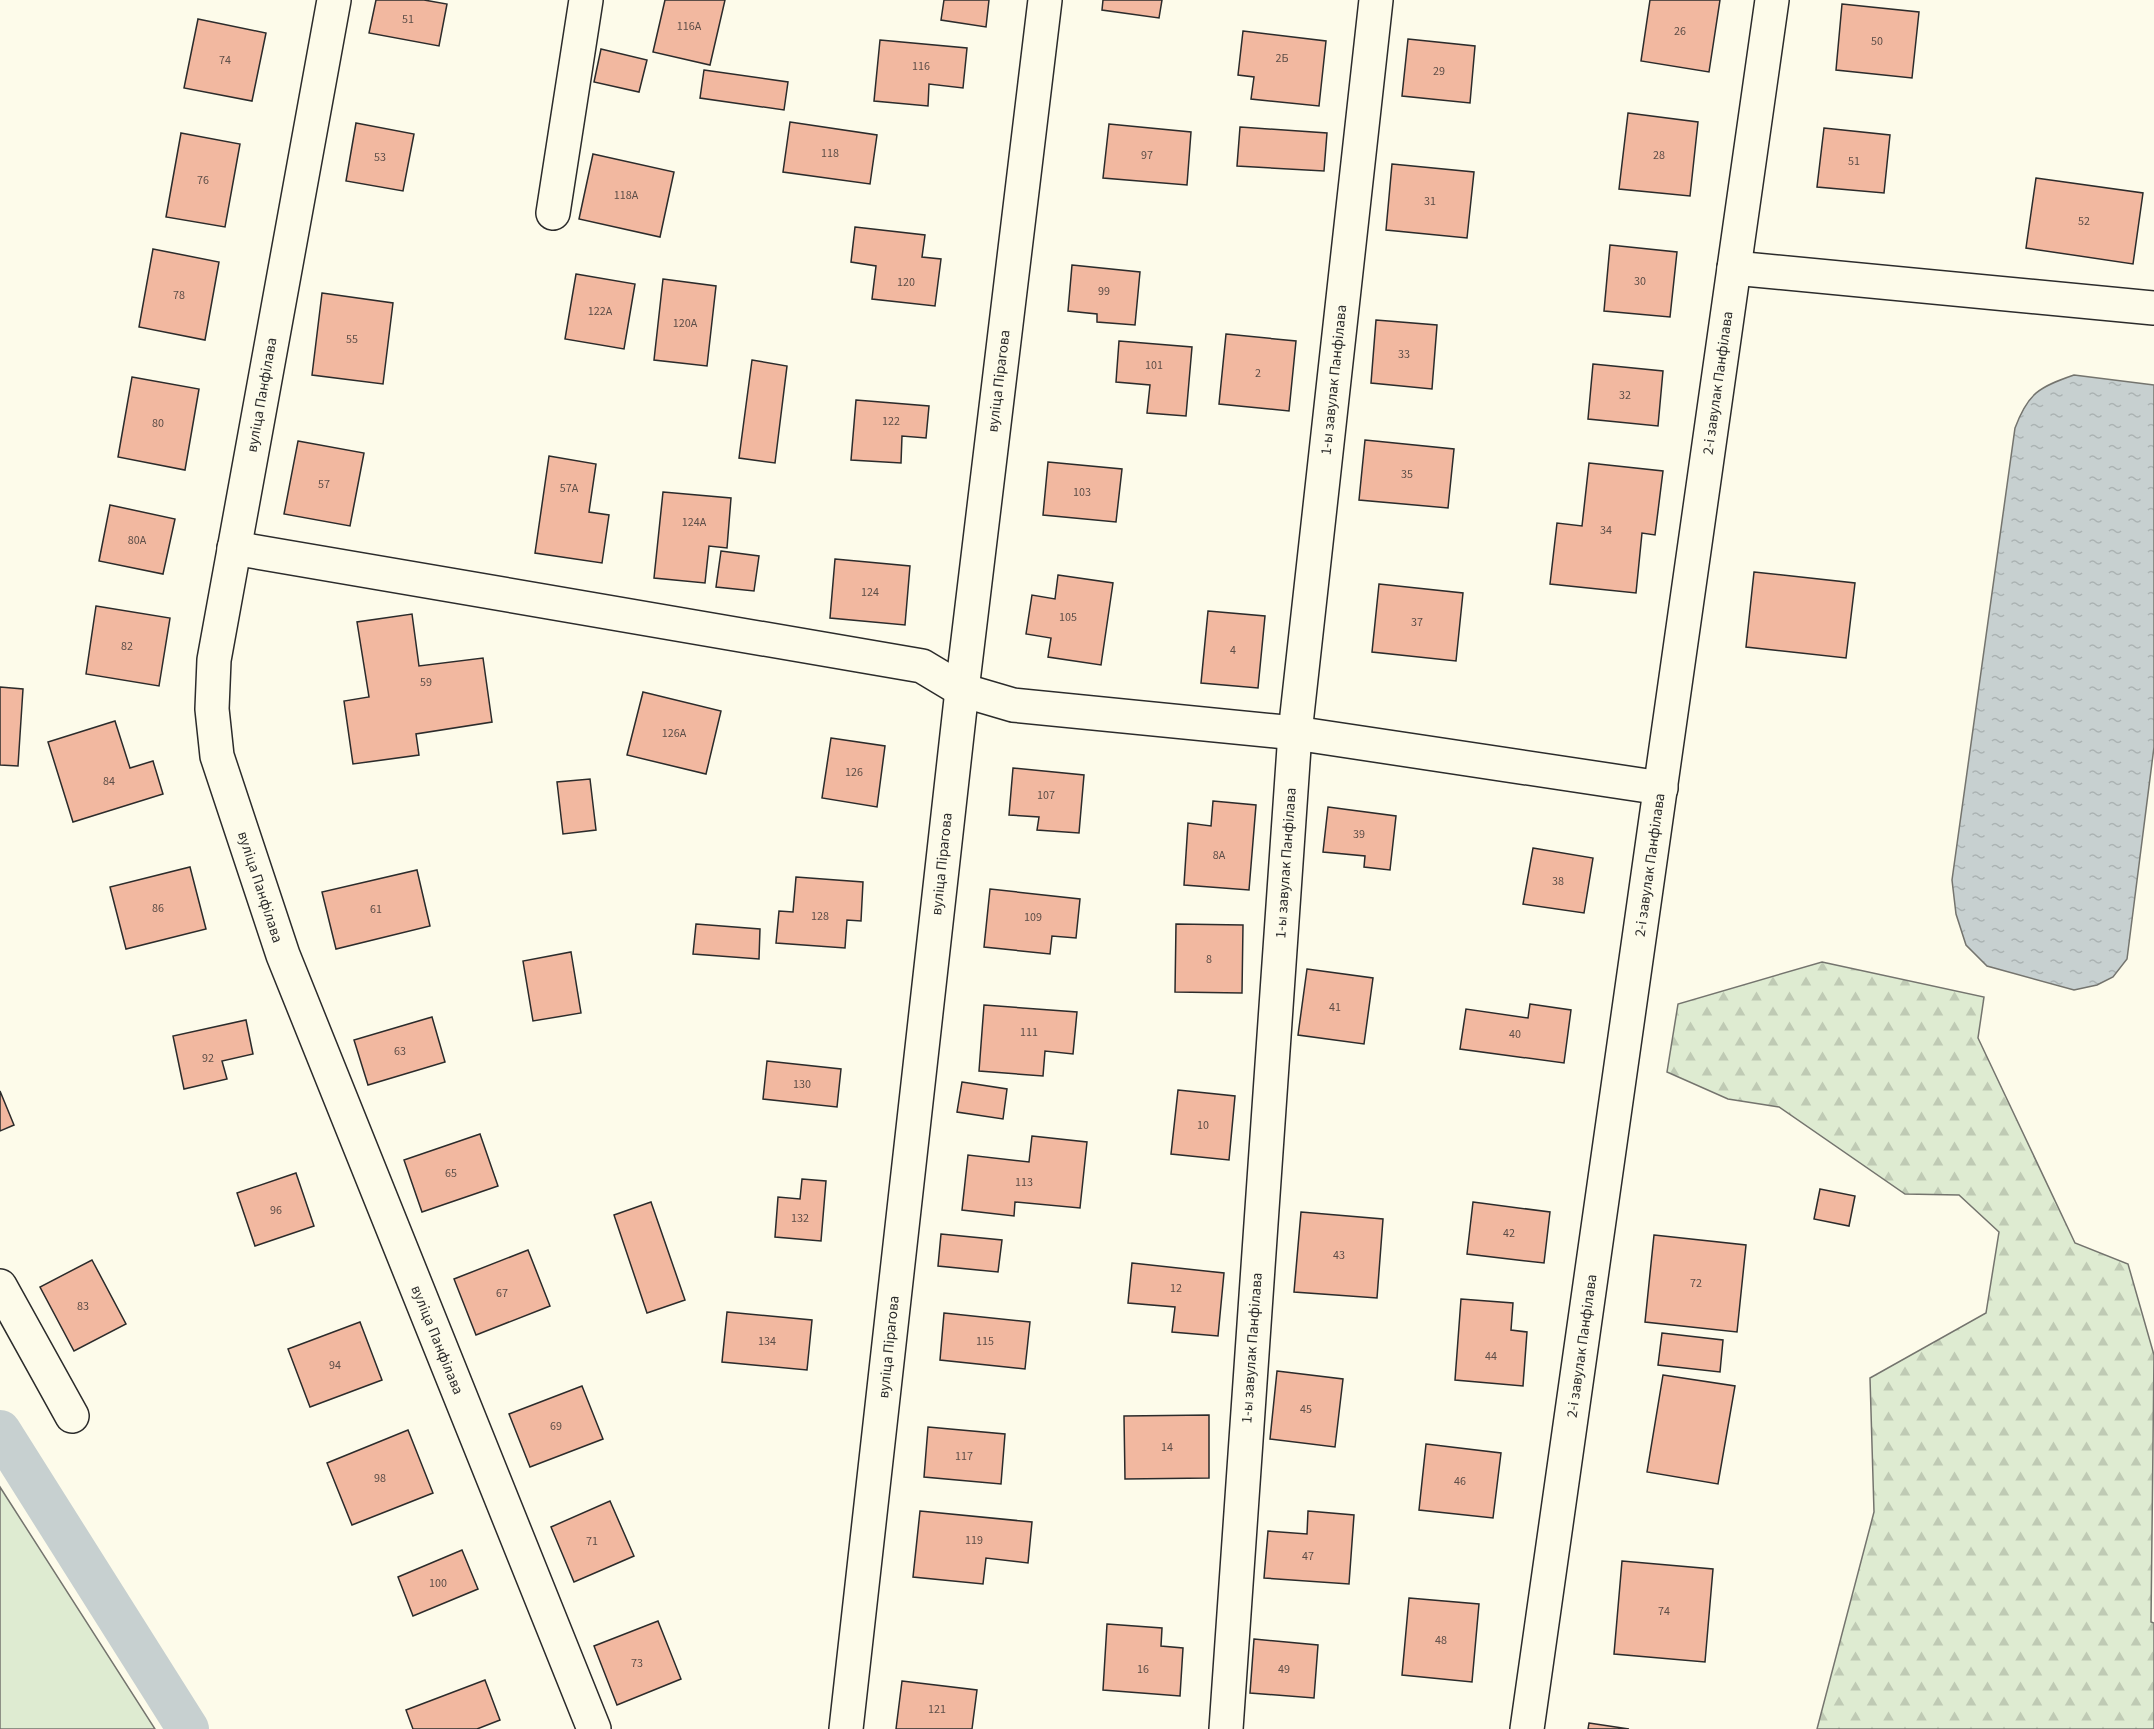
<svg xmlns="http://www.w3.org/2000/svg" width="2154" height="1729" font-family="'Source Sans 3',sans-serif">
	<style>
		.green { fill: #deebd1; stroke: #74746e; stroke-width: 1.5 }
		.forest { fill: url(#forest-firs); stroke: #74746e; stroke-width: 1.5 }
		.water { fill: url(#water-ripples); stroke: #74746e; stroke-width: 1.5 }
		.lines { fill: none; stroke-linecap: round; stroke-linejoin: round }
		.canal { stroke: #c7d0d0; stroke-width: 42 }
		.building { fill: #f2b8a0; stroke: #2b2b2b; stroke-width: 1.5 }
		.minor-casing { stroke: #2b2b2b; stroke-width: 36 }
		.minor { stroke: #fdfbea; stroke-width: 33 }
		.labels { text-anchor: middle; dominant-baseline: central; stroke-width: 4.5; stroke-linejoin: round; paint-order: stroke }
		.number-label { font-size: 12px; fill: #5d4e48 }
		.street-label { font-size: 15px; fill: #2b2b2b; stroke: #fdfbea }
	</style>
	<defs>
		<pattern id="forest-firs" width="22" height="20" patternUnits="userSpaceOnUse" patternTransform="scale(1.5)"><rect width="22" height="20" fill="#deebd1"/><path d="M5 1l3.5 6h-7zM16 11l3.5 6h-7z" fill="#bfcab4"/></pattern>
		<pattern id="water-ripples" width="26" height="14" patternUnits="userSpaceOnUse" patternTransform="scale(1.5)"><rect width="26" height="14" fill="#c7d0d0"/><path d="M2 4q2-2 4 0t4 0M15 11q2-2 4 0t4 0" fill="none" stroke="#abb3b3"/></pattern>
	</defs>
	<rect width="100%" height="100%" fill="#fdfbea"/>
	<polygon class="green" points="0,1487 155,1729 0,1729"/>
	<polygon class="forest" points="1822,962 1984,997 1978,1038 2075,1243 2128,1264 2154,1355 2151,1622 2154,1623 2154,1729 1817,1729 1874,1512 1870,1378 1986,1313 1999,1232 1959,1195 1905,1194 1779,1107 1728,1099 1667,1072 1678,1004"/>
	<path class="water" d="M2074 375 2154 385V747L2127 959 2113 977 2097 985 2074 990 1987 966 1966 945 1956 914 1952 880 2015 428C2028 393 2039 387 2074 375Z"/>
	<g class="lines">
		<polyline class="canal" points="0,1431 188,1729"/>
	</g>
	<g class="building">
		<polygon points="376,0 424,0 447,4 439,46 369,33"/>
		<polygon points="665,0 725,0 710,65 653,52"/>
		<polygon points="944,0 989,0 986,27 941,20"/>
		<polygon points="1103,0 1162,0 1159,18 1102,10"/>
		<polygon points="1650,0 1720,0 1709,72 1641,61"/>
		<polygon points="1842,4 1919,12 1912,78 1836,70"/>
		<polygon points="198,19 266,33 252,101 184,88"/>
		<polygon points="1243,31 1326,41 1319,106 1251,99 1254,77 1238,75"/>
		<polygon points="1408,39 1475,46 1470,103 1402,96"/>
		<polygon points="880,40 967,48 963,88 929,84 928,106 874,101"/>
		<polygon points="601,49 647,60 639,92 594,82"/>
		<polygon points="704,70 788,82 784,110 700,98"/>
		<polygon points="1628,113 1698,122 1690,196 1619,189"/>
		<polygon points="790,122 877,135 870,184 783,172"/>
		<polygon points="356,123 414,134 403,191 346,181"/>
		<polygon points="1109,124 1191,132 1187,185 1103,178"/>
		<polygon points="1240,127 1327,133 1324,171 1237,166"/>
		<polygon points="1824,128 1890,135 1884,193 1817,187"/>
		<polygon points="181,133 240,144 225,227 166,217"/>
		<polygon points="593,154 674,172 660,237 579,219"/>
		<polygon points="1392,164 1474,172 1467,238 1386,230"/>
		<polygon points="2036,178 2143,193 2133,264 2026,248"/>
		<polygon points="855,227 925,235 922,257 941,259 935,306 872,299 876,266 851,262"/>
		<polygon points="1610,245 1677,252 1670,317 1604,311"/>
		<polygon points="153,249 219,262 205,340 139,327"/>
		<polygon points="1072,265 1140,272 1135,325 1097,322 1097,314 1068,311"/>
		<polygon points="576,274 635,284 624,349 565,339"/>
		<polygon points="663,279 716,286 707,366 654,360"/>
		<polygon points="322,293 393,303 383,384 312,375"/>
		<polygon points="1376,320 1437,325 1432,389 1371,383"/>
		<polygon points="1226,334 1296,341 1289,411 1219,404"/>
		<polygon points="1119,341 1192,347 1186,416 1147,413 1150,385 1116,382"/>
		<polygon points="752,360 787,366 775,463 739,458"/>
		<polygon points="1593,364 1663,371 1658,426 1588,419"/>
		<polygon points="132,377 199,389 185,470 118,457"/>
		<polygon points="856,400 929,406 926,438 902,436 901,463 851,460"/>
		<polygon points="1365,440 1454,449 1448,508 1359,500"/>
		<polygon points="298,441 364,453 350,526 284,514"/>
		<polygon points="549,456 596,464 589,512 609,515 602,563 535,553"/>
		<polygon points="1048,462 1122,469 1116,522 1043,515"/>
		<polygon points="1589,463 1663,471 1655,535 1642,533 1636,593 1550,584 1557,523 1582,526"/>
		<polygon points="663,492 731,498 727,548 709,546 705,583 654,578"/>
		<polygon points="110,505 175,519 163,574 99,561"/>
		<polygon points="721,551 759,556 754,591 716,587"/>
		<polygon points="835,559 910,566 905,625 830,618"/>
		<polygon points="1754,572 1855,583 1846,658 1746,647"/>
		<polygon points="1058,575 1113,583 1101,665 1048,657 1051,638 1026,634 1032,595 1055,599"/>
		<polygon points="1379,584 1463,593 1456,661 1372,652"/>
		<polygon points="96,606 170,618 159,686 86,674"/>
		<polygon points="1208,611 1265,616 1258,688 1201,683"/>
		<polygon points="412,614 419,666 483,658 492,722 416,734 419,755 353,764 344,701 369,697 357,622"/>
		<polygon points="0,687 23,689 18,766 0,765"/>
		<polygon points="643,692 721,711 706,774 627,755"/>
		<polygon points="115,721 130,768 153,761 163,794 73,822 48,742"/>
		<polygon points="831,738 885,746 877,807 822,798"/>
		<polygon points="1013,768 1084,775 1079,833 1037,830 1039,817 1009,815"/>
		<polygon points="590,779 596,830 563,834 557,782"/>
		<polygon points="1213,801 1256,805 1249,890 1184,885 1188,823 1211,826"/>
		<polygon points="1328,807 1396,816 1390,870 1364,867 1365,856 1323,852"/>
		<polygon points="1533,848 1593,858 1584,913 1523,904"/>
		<polygon points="190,867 206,929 126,949 110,887"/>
		<polygon points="417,870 430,926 336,949 322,892"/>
		<polygon points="796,877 863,882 861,921 847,920 845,948 776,943 779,911 793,912"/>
		<polygon points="990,889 1080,899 1076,938 1052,936 1050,954 984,947"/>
		<polygon points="696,924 760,929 759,959 693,954"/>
		<polygon points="1176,924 1243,925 1242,993 1175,992"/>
		<polygon points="571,952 581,1013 533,1021 523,961"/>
		<polygon points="1307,969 1373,978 1364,1044 1298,1035"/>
		<polygon points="1530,1004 1571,1010 1564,1063 1460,1049 1466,1009 1528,1018"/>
		<polygon points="984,1005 1077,1012 1073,1054 1045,1051 1043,1076 979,1071"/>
		<polygon points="432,1017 445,1062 368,1085 354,1040"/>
		<polygon points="246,1020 253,1054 222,1061 227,1079 184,1089 173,1036"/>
		<polygon points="767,1061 841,1069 837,1107 763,1099"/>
		<polygon points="962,1082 1007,1089 1003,1119 957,1112"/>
		<polygon points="1178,1090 1235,1096 1229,1160 1171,1154"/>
		<polygon points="0,1091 14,1125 0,1131"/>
		<polygon points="480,1134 498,1186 422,1212 404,1160"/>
		<polygon points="1032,1136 1087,1142 1080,1208 1015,1202 1014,1216 962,1210 968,1155 1029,1162"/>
		<polygon points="296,1173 314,1226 255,1246 237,1193"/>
		<polygon points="802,1179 826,1181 821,1241 775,1237 778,1197 800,1199"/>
		<polygon points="1820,1189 1855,1196 1849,1226 1814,1219"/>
		<polygon points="651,1202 685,1300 647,1313 614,1215"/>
		<polygon points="1473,1202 1550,1212 1544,1263 1467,1254"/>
		<polygon points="1301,1212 1383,1219 1377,1298 1294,1292"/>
		<polygon points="941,1234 1002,1240 998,1272 938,1266"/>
		<polygon points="1654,1235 1746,1245 1737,1332 1645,1322"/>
		<polygon points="528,1250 550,1306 476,1335 454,1279"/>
		<polygon points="92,1260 126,1324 74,1351 40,1287"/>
		<polygon points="1132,1263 1224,1273 1218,1336 1172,1332 1175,1307 1128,1303"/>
		<polygon points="1461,1299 1513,1303 1511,1330 1527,1332 1523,1386 1455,1380"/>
		<polygon points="727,1312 812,1320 807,1370 722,1362"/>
		<polygon points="944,1313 1030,1322 1025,1369 940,1360"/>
		<polygon points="360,1322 382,1380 310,1407 288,1349"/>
		<polygon points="1662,1333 1723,1340 1720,1372 1658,1365"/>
		<polygon points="1277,1371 1343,1379 1335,1447 1270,1439"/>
		<polygon points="1663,1375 1735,1386 1718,1484 1647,1472"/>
		<polygon points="582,1386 603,1439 530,1467 509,1414"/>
		<polygon points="1209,1415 1209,1478 1125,1479 1124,1416"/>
		<polygon points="928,1427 1005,1434 1001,1484 924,1477"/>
		<polygon points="408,1430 433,1493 352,1525 327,1463"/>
		<polygon points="1426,1444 1501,1453 1493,1518 1419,1510"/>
		<polygon points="610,1501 634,1556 574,1582 551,1527"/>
		<polygon points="920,1511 1032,1522 1028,1563 986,1558 983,1584 913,1577"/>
		<polygon points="1308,1511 1354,1515 1349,1584 1264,1578 1268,1531 1307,1534"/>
		<polygon points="462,1550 478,1589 413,1616 398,1577"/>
		<polygon points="1622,1561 1713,1569 1705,1662 1614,1654"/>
		<polygon points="1409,1598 1479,1604 1472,1682 1402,1675"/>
		<polygon points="658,1621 681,1679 617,1705 594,1646"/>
		<polygon points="1107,1624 1162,1628 1161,1646 1183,1648 1180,1696 1103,1690"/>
		<polygon points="1254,1639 1318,1645 1314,1698 1250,1693"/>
		<polygon points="485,1680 500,1720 477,1729 413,1729 406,1710"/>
		<polygon points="902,1681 977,1690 972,1729 896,1729"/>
		<polygon points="1589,1723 1629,1729 1588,1729"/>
	</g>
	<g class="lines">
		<g class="minor-casing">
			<g id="minor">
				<polyline points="334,0 214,660 212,709 217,756 283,955 594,1729"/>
				<polyline points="553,213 586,0"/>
				<polyline points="1734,268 2154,308"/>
				<polyline points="234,548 922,666 962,690 1013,705 1295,733 1661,788"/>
				<polyline points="0,1286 72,1416"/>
				<polyline points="846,1729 962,690 1045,0"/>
				<polyline points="1226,1729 1295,733 1376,0"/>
				<polyline points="1527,1729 1772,0"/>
			</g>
		</g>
		<use href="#minor" class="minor"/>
	</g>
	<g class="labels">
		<g class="number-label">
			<text x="408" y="19">51</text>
			<text x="689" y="26">116А</text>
			<text x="1680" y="31">26</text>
			<text x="1877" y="41">50</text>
			<text x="1282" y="58">2Б</text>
			<text x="225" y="60">74</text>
			<text x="921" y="66">116</text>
			<text x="1439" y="71">29</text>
			<text x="830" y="153">118</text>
			<text x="1147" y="155">97</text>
			<text x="1659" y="155">28</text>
			<text x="380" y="157">53</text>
			<text x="1854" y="161">51</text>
			<text x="203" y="180">76</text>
			<text x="626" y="195">118А</text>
			<text x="1430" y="201">31</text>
			<text x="2084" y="221">52</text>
			<text x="1640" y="281">30</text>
			<text x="906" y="282">120</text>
			<text x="1104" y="291">99</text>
			<text x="179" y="295">78</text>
			<text x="600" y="311">122А</text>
			<text x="685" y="323">120А</text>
			<text x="352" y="339">55</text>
			<text x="1404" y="354">33</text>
			<text x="1154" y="365">101</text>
			<text x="1258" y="373">2</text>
			<text x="1625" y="395">32</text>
			<text x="891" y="421">122</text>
			<text x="158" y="423">80</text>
			<text x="1407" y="474">35</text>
			<text x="324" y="484">57</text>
			<text x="569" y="488">57А</text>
			<text x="1082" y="492">103</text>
			<text x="694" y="522">124А</text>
			<text x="1606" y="530">34</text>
			<text x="137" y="540">80А</text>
			<text x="870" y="592">124</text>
			<text x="1068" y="617">105</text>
			<text x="1417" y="622">37</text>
			<text x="127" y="646">82</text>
			<text x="1233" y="650">4</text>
			<text x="426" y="682">59</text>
			<text x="674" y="733">126А</text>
			<text x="854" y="772">126</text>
			<text x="109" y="781">84</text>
			<text x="1046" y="795">107</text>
			<text x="1359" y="834">39</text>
			<text x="1219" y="855">8А</text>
			<text x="1558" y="881">38</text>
			<text x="158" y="908">86</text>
			<text x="376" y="909">61</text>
			<text x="820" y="916">128</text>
			<text x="1033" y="917">109</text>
			<text x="1209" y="959">8</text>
			<text x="1335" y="1007">41</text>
			<text x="1029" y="1032">111</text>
			<text x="1515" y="1034">40</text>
			<text x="400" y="1051">63</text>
			<text x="208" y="1058">92</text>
			<text x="802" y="1084">130</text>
			<text x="1203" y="1125">10</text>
			<text x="451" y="1173">65</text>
			<text x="1024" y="1182">113</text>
			<text x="276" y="1210">96</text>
			<text x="800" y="1218">132</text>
			<text x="1509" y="1233">42</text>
			<text x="1339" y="1255">43</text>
			<text x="1696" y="1283">72</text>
			<text x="1176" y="1288">12</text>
			<text x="502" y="1293">67</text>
			<text x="83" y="1306">83</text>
			<text x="767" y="1341">134</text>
			<text x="985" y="1341">115</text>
			<text x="1491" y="1356">44</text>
			<text x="335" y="1365">94</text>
			<text x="1306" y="1409">45</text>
			<text x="556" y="1426">69</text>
			<text x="1167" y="1447">14</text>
			<text x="964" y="1456">117</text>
			<text x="380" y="1478">98</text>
			<text x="1460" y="1481">46</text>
			<text x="974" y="1540">119</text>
			<text x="592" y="1541">71</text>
			<text x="1308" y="1556">47</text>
			<text x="438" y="1583">100</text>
			<text x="1664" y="1611">74</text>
			<text x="1441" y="1640">48</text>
			<text x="637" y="1663">73</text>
			<text x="1143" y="1669">16</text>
			<text x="1284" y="1669">49</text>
			<text x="937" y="1709">121</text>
		</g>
		<g class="street-label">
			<text transform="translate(1334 380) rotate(-84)">1-ы завулак Панфілава</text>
			<text transform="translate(999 381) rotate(-83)">вуліца Пірагова</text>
			<text transform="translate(1718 383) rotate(-82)">2-і завулак Панфілава</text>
			<text transform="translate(262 395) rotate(-80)">вуліца Панфілава</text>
			<text transform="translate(1286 863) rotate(-86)">1-ы завулак Панфілава</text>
			<text transform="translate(942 864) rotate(-84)">вуліца Пірагова</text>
			<text transform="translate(1650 865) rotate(-82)">2-і завулак Панфілава</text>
			<text transform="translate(260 887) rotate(72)">вуліца Панфілава</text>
			<text transform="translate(437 1340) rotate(68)">вуліца Панфілава</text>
			<text transform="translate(1582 1346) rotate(-82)">2-і завулак Панфілава</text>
			<text transform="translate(889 1347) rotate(-84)">вуліца Пірагова</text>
			<text transform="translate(1252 1348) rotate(-86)">1-ы завулак Панфілава</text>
		</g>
	</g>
</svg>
